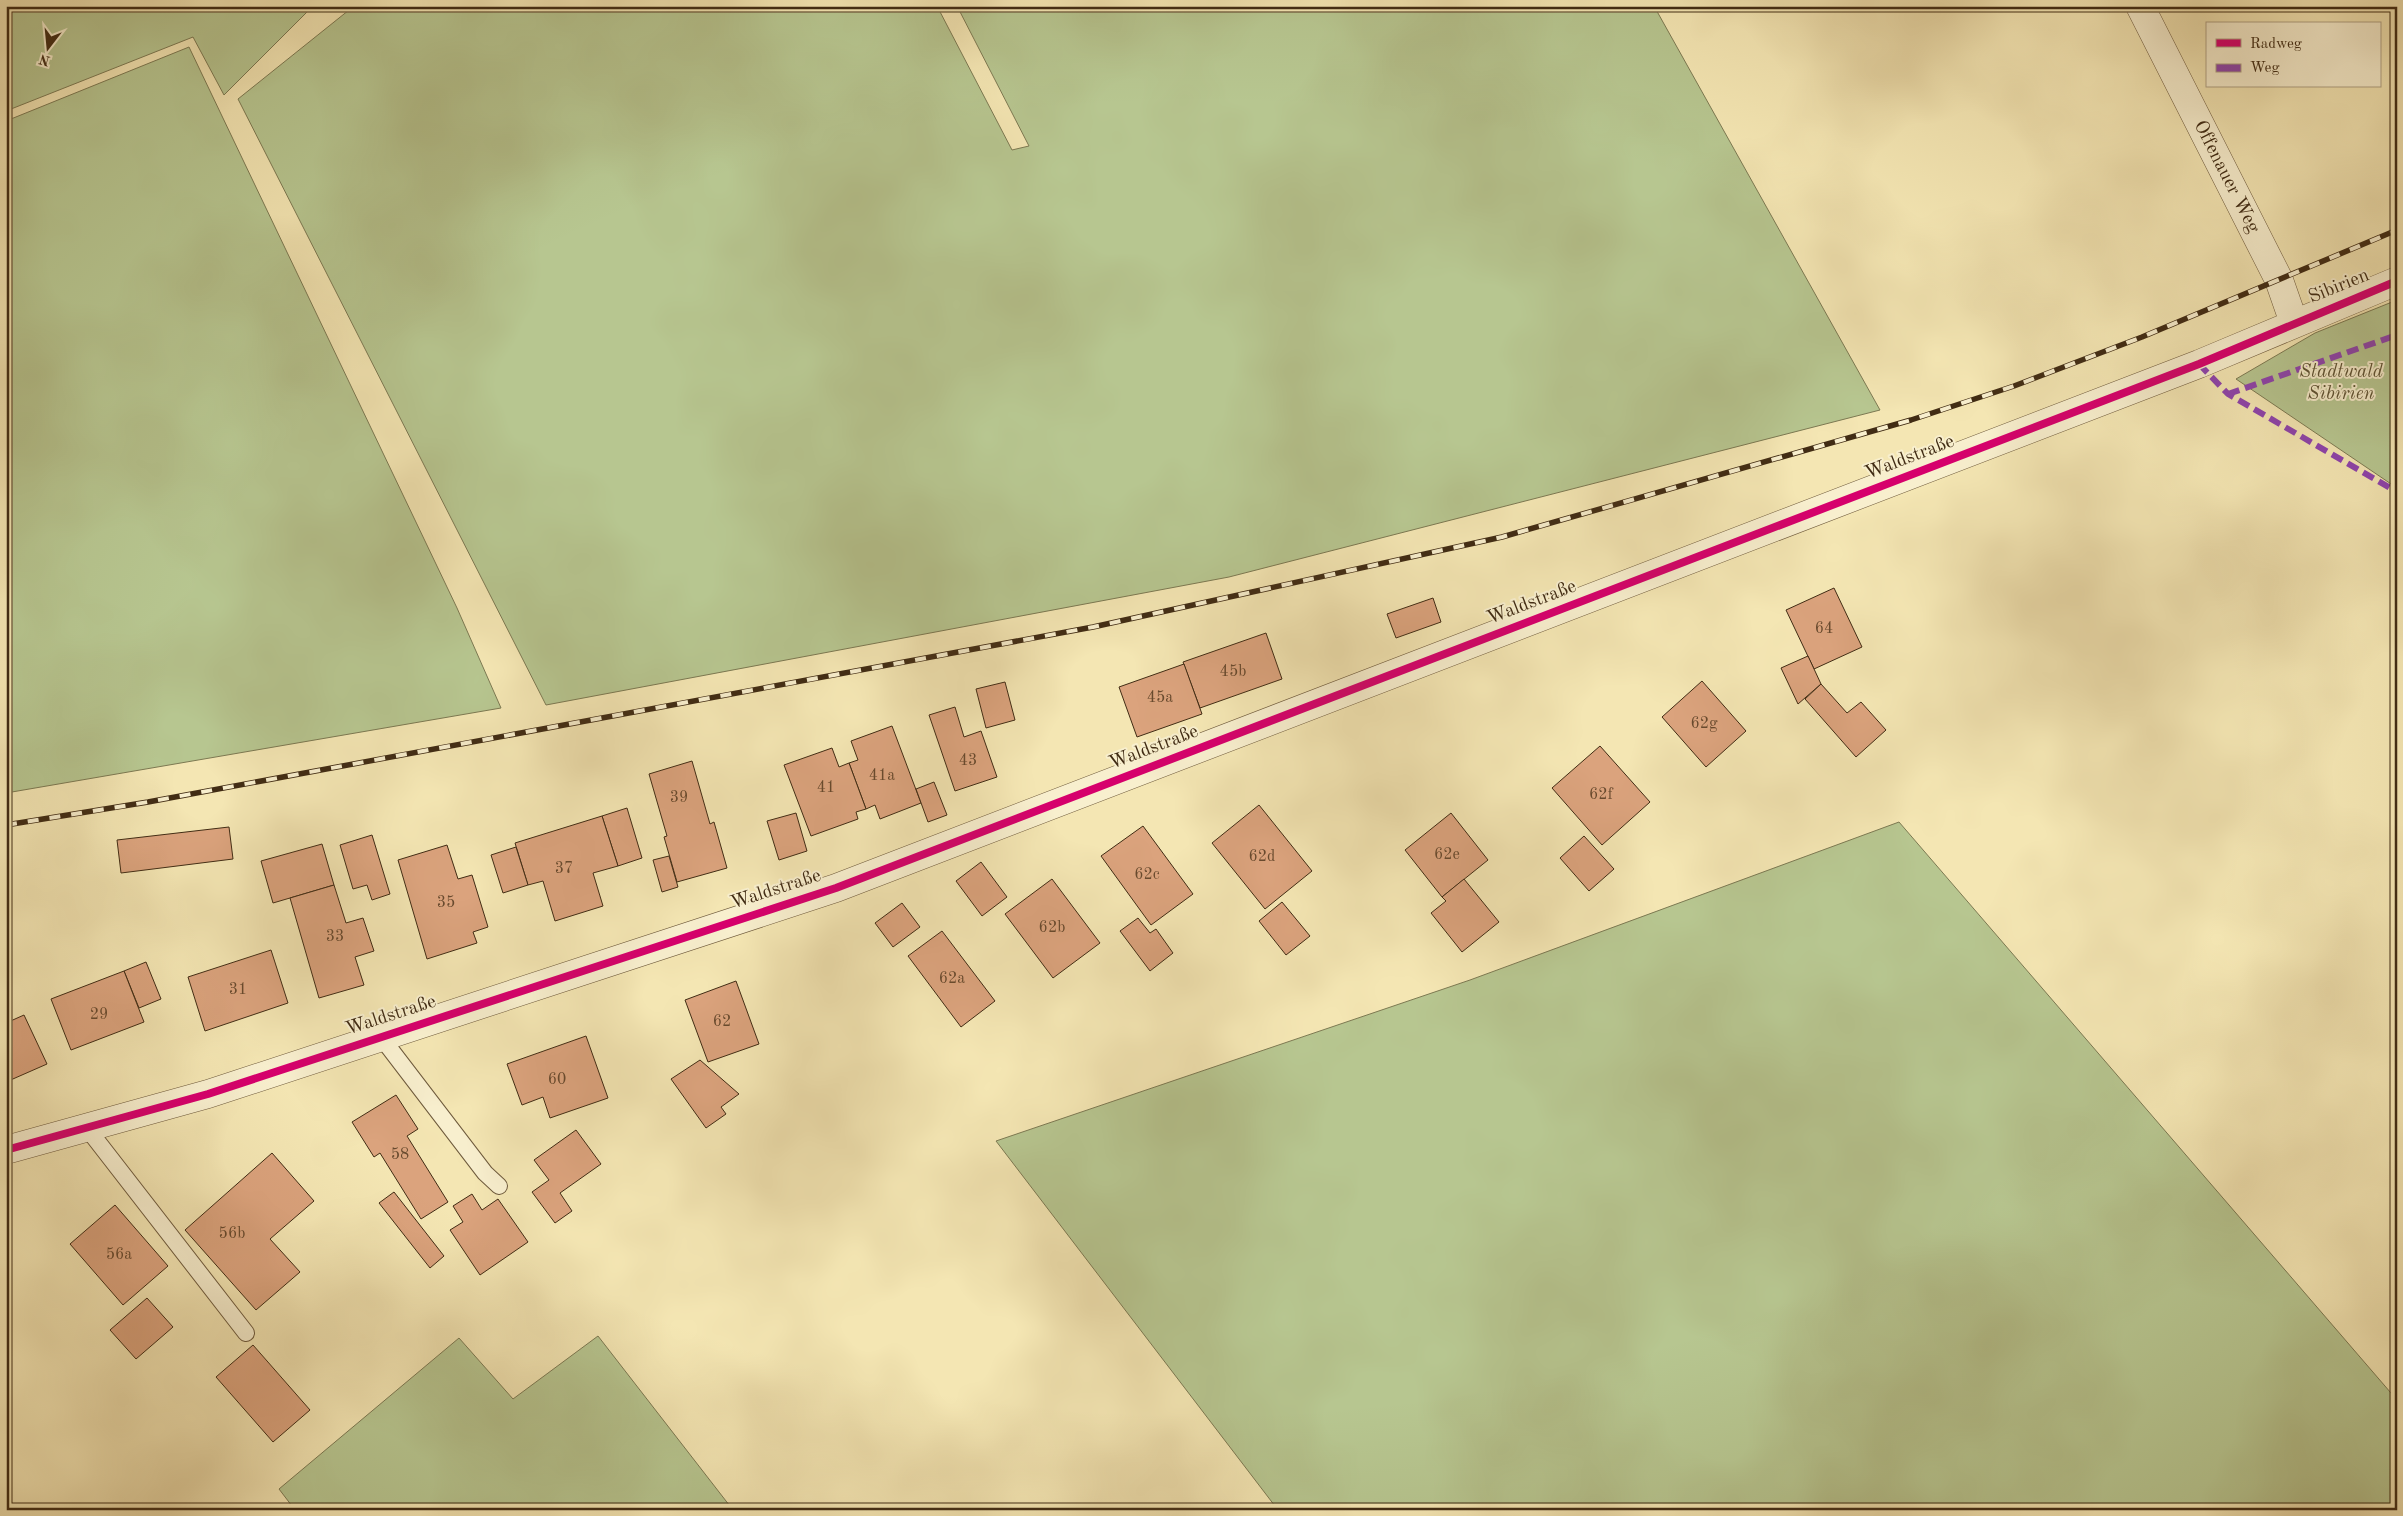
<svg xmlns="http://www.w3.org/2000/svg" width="2403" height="1516" font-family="'Old Standard TT',serif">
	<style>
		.green { fill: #b7c690; stroke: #7c7952 }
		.building { fill: #dba37d; stroke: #412c14 }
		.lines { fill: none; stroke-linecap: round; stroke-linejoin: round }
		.service-casing { stroke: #6e5a3c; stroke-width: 18 }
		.minor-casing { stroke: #6e5a3c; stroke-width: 29 }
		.service { stroke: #f8efce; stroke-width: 16 }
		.minor { stroke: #f8efce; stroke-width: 28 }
		.rail-casing { stroke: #412c14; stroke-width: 5.5 }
		.rail { stroke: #f8efce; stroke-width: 4; stroke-dasharray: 11; stroke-linecap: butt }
		.quiet { stroke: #8e44ad; stroke-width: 6; stroke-dasharray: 12 6; stroke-linecap: butt }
		.cycleway-casing { stroke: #f8efce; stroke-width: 11 }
		.cycleway { stroke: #d6006c; stroke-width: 8 }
		.labels { text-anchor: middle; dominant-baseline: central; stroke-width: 4; stroke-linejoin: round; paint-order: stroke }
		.number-label { font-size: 16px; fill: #684a2e }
		.street-label { font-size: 19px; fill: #412c14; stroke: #f8efce }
		.park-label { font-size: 19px; font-style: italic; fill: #5e5233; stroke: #f8efce }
	</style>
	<rect width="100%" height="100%" fill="#f4e6b3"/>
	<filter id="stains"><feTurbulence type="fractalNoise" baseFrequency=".004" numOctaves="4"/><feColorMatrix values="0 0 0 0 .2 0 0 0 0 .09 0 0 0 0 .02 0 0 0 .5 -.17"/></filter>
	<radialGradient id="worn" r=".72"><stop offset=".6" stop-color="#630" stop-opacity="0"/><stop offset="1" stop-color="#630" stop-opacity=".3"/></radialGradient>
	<g class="green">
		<polygon points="6,6 313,6 224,95 193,37 6,111"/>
		<polygon points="354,6 937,6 1012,150 1029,146 957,6 1654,6 1880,410 1229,577 546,705 238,99"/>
		<polygon points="189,47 457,608 501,708 6,793 6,121"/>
		<polygon points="2397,300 2397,488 2236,379 2315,333"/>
		<polygon points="1899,822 2397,1400 2397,1510 1278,1510 996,1141 1470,980"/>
		<polygon points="598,1336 733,1510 295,1510 279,1489 459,1338 513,1399"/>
	</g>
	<g class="building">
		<polygon points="1834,588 1862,647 1814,669 1786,610"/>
		<polygon points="1433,598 1441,622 1396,638 1387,614"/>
		<polygon points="1266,633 1282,679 1200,708 1183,662"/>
		<polygon points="1808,656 1821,684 1798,704 1781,668"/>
		<polygon points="1184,664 1202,714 1137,737 1119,687"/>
		<polygon points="1702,681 1746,731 1706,767 1662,717"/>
		<polygon points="1005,682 1015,720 986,728 976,689"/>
		<polygon points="1821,684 1847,713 1861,702 1886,730 1856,757 1805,699"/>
		<polygon points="955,707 964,737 981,731 997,777 955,791 929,715"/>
		<polygon points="892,726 921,803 880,819 875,805 866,809 849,763 858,760 851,741"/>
		<polygon points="1600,746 1650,802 1602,845 1552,788"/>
		<polygon points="832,748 839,767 849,763 866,809 856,812 858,819 811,836 784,765"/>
		<polygon points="692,761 710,824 714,822 727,868 677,882 664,837 667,836 649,774"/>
		<polygon points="934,782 947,815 928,822 916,789"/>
		<polygon points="1259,805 1312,871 1265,909 1212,843"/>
		<polygon points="627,808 642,858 618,866 602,816"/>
		<polygon points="796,813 807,851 779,860 767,821"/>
		<polygon points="1451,813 1488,860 1442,897 1405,850"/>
		<polygon points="602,816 618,866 593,873 603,906 555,921 543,881 528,885 515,843"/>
		<polygon points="1143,826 1193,894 1151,925 1101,856"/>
		<polygon points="229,827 233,859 121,873 117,840"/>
		<polygon points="372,835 390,894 372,900 367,885 353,889 340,845"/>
		<polygon points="1584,836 1614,869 1589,891 1560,858"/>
		<polygon points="322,844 334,885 273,903 261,861"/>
		<polygon points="447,845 458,879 472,875 488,927 473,932 477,943 427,959 398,860"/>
		<polygon points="516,847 528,885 503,893 491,855"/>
		<polygon points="669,856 678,887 662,892 653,860"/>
		<polygon points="981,862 1007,897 982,916 956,881"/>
		<polygon points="1052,879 1100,943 1053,978 1005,914"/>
		<polygon points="1464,879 1499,922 1462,952 1431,913 1446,901 1442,897"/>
		<polygon points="334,885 346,923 363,918 374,951 355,957 364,985 319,998 290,898"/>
		<polygon points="1282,902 1310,936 1286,955 1259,921"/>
		<polygon points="902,903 920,927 893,947 875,923"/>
		<polygon points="1138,918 1150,933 1156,929 1173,953 1150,971 1120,931"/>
		<polygon points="942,931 995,1001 961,1027 908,956"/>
		<polygon points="271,950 288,1003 205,1031 188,977"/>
		<polygon points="146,962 161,999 139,1008 124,971"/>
		<polygon points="124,971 144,1022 71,1050 51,999"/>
		<polygon points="736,981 759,1044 708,1062 685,1000"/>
		<polygon points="24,1015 47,1064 6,1082 6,1023"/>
		<polygon points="586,1036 608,1098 550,1118 543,1097 522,1105 507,1064"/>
		<polygon points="700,1060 739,1094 721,1107 726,1114 706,1128 671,1079"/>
		<polygon points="396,1095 418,1129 407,1136 448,1202 421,1219 380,1153 374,1157 352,1122"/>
		<polygon points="576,1130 601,1164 560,1193 572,1211 555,1223 532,1192 549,1180 534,1160"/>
		<polygon points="272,1153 314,1201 270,1239 300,1272 256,1310 185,1230"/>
		<polygon points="394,1192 444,1256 430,1268 379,1203"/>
		<polygon points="472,1194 482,1210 498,1199 528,1242 480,1275 450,1230 463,1222 453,1206"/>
		<polygon points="115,1205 168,1266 123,1305 70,1244"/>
		<polygon points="147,1298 173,1327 136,1359 110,1330"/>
		<polygon points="253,1345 310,1410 273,1442 216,1377"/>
	</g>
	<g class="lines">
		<g class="service-casing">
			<g id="service">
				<polyline points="381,1037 485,1173 499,1186"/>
				<polyline points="87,1128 246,1333"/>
			</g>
		</g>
		<g class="minor-casing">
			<g id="minor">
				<polyline points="2140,6 2279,280 2294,323"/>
				<polyline points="6,1150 208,1094 836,888 2199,364 2397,281"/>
			</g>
		</g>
		<use href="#service" class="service"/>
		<use href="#minor" class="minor"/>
		<g class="rail-casing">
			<polyline id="rail" points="6,825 148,802 1093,627 1502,537 1911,420 2014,386 2142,337 2397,230"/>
		</g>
		<use href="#rail" class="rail"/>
		<g class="quiet">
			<polyline points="2199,364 2228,394 2397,492"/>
			<polyline points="2228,394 2397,335"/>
		</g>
		<g class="cycleway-casing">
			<polyline id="cycleway" points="6,1150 208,1094 836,888 2199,364 2397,281"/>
		</g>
		<use href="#cycleway" class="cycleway"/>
	</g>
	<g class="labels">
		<g class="number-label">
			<text x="1824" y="629">64</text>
			<text x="1233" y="672">45b</text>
			<text x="1160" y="698">45a</text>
			<text x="1704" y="724">62g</text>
			<text x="968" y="761">43</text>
			<text x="882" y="776">41a</text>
			<text x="826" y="788">41</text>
			<text x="1601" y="795">62f</text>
			<text x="679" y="798">39</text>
			<text x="1447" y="855">62e</text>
			<text x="1262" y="857">62d</text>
			<text x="564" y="869">37</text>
			<text x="1147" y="875">62c</text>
			<text x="446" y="903">35</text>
			<text x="1052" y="928">62b</text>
			<text x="335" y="937">33</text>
			<text x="952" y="979">62a</text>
			<text x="238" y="990">31</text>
			<text x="99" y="1015">29</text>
			<text x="722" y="1022">62</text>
			<text x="557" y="1080">60</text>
			<text x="400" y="1155">58</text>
			<text x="232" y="1234">56b</text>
			<text x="119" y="1255">56a</text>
		</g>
		<g class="street-label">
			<text transform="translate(2226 177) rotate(63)">Offenauer Weg</text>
			<text transform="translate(2339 287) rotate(-22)">Sibirien</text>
			<text transform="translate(1910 458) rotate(-21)">Waldstraße</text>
			<text transform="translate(1532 603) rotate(-21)">Waldstraße</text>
			<text transform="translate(1154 748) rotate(-21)">Waldstraße</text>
			<text transform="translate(776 890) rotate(-18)">Waldstraße</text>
			<text transform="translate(391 1016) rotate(-18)">Waldstraße</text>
		</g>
		<g class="park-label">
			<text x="2341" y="372">Stadtwald<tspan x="2341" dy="22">Sibirien</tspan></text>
		</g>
	</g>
	<rect width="2403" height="1516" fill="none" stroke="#f4e6b3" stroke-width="25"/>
	<rect x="8" y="8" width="2388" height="1501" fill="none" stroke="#412c14" stroke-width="2.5"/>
	<rect x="12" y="12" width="2378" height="1491" fill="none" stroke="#412c14"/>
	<rect x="2206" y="22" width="175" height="65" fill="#f8efce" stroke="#afa184"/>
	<rect x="2216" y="39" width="25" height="8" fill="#d6006c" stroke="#afa184"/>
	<text x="2250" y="48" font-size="15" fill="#412c14">Radweg</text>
	<rect x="2216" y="64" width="25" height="8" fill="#8e44ad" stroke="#afa184"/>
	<text x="2250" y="72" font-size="15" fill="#412c14">Weg</text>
	<g transform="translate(48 48) rotate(196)" stroke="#f8efce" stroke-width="4" paint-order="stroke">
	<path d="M0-4L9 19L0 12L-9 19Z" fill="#412c14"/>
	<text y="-8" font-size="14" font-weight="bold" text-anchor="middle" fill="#412c14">N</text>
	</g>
	<rect width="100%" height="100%" filter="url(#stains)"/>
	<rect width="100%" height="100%" fill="url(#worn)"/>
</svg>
